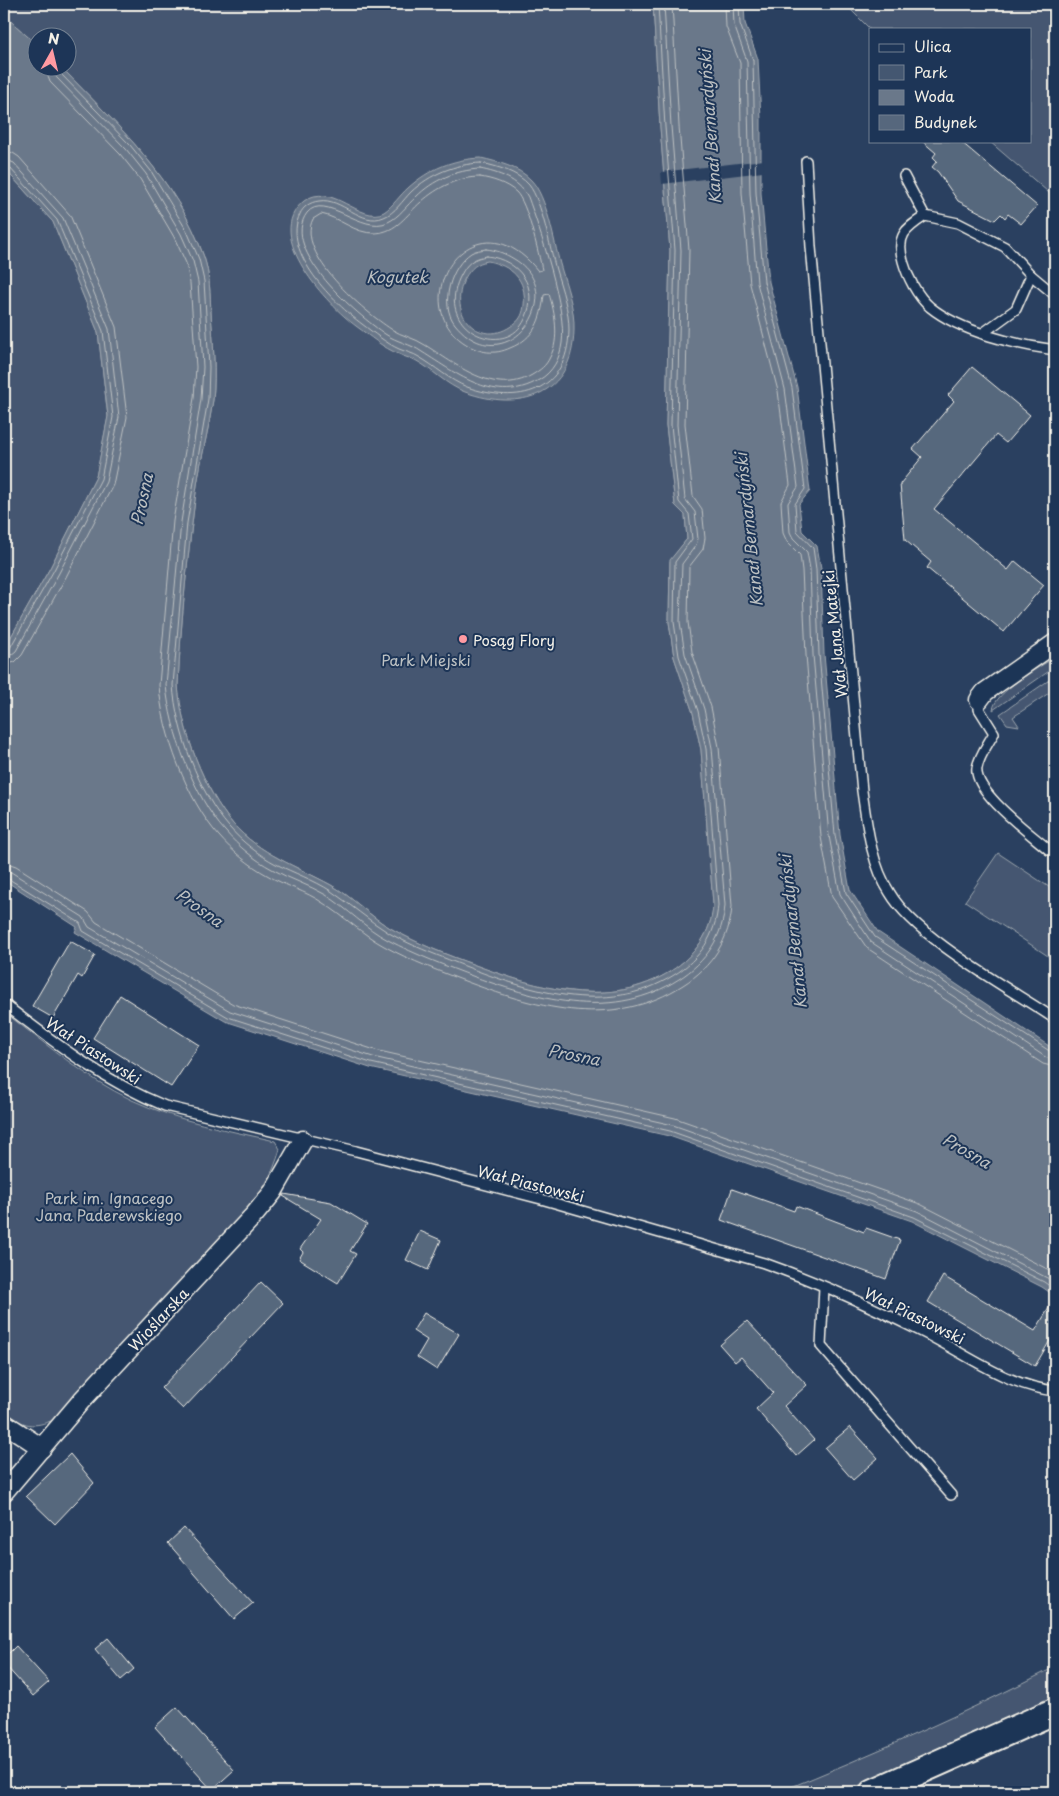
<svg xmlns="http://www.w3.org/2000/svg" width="1059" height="1796" font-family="'Playpen Sans',sans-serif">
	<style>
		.green { fill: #445771; stroke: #9ca4ac }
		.water { fill: #6a788a; stroke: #a1a8b0; fill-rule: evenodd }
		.pier { fill: #2a4060 }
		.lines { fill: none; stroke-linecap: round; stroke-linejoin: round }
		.shore { stroke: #bdc1c2; stroke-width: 1 }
		.building { fill: #56677d; stroke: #f4f1e8 }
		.service-casing { stroke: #f4f1e8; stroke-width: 12 }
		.minor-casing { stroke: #f4f1e8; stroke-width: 21 }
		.secondary-casing { stroke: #f4f1e8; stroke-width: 29 }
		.service { stroke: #1d3557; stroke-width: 9 }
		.minor { stroke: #1d3557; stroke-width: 18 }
		.secondary { stroke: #1d3557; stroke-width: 25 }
		.poi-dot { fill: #ff9aa2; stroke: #1d3557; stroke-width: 2 }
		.labels { text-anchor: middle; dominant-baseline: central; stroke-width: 4; stroke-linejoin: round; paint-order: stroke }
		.street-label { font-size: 15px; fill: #f4f1e8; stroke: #1d3557 }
		.poi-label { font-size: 15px; fill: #f4f1e8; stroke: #1d3557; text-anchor: start }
		.park-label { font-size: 15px; fill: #bfc3c4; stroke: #1d3557 }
		.water-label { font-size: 16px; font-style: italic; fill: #bdc1c2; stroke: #1d3557 }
	</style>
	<rect width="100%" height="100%" fill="#2a4060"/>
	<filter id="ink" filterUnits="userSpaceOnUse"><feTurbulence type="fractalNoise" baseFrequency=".02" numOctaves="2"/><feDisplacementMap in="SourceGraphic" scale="10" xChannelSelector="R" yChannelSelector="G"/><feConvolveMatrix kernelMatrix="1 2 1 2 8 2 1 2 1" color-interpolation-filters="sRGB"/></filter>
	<g filter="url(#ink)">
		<g class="green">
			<path d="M4 4H653L660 127 670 250 666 425 675 505 685 515 687 539 670 561 669 622 674 657 693 713 701 750 713 904C712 933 695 955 671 971 610 1010 537 988 475 965 447 955 418 944 392 929 370 917 353 897 331 885 296 866 260 854 233 824 204 790 181 729 178 685 181 619 188 551 197 485 201 457 209 429 213 400 216 371 213 342 211 313 210 294 210 275 204 257 177 179 117 125 62 68H68V38H38L37 45 4 15Z"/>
			<polygon points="845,4 1055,4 1055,198 989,141 1030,141 1030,29 870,29"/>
			<polygon points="4,168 53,222 98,332 108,417 96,477 50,568 4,649"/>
			<path d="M1055 657V667L993 710C994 692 1040 667 1055 657Z"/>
			<polygon points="1055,676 1055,689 1013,717 1019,726 1007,724 1000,714"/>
			<polygon points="998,853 1055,891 1055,952 1051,958 965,901"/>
			<path d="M4 1012C45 1043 85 1078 132 1100 177 1121 227 1130 275 1141L280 1149C273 1176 259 1196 242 1218L51 1421C29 1429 23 1424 4 1412Z"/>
			<path d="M1055 1667V1698L844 1792H779C873 1754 965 1713 1055 1667Z"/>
		</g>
		<g class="water">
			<path d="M653 4H744L745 23 758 59 761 119V193L769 282 797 387 810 491 799 504 802 531 817 546 821 568 824 654 840 835 850 890 878 932 1055 1050V1296L1042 1287 912 1221 669 1136 370 1068 225 1021 75 932 77 927 4 880V649L50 568 96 477 108 416 98 332 53 222 4 168V15L37 45 38 68H62C117 125 177 179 204 257 210 275 210 294 211 313 213 342 216 371 213 400 209 429 201 457 197 485 188 551 181 619 178 685 181 729 204 790 233 824 260 854 296 866 331 885 353 897 370 917 392 929 418 944 447 955 475 965 537 988 610 1010 671 971 695 955 712 933 713 904L701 750 693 713 674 657 669 622 670 560 687 539 685 515 675 505 666 425 670 250 660 127Z"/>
			<path d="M481 158C498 162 519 167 531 180 547 196 554 242 560 264 566 285 575 308 574 330 573 396 520 412 465 392 446 385 432 369 415 360 410 358 404 357 399 354 383 348 370 336 356 326 328 305 261 235 304 201 331 180 361 225 384 212 393 206 400 195 408 188 429 169 453 159 481 158ZM488 261C511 266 527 279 524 305 523 313 521 319 514 324 481 350 446 315 465 278 471 268 476 263 488 261Z"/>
		</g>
		<polygon class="pier" points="764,160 763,172 662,184 661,172"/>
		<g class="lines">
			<g class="shore">
				<polyline points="725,4 726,27 740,63 742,193 750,284 778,391 790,485 781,502 783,533 787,542 800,555 802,570 806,655 821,837 832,897 867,948 1043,1064 1055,1067"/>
				<polyline points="733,4 734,25 747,61 750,193 757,283 785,389 798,487 788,503 790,532 793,538 807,552 810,569 813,655 829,836 840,894 871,942 1047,1058 1055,1060"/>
				<polyline points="739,4 740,24 753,60 756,193 764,282 792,388 805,489 795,504 797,531 813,548 816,569 819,654 835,835 846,893 875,937 1051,1052 1055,1053"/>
				<path d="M45 68 50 82 120 154 140 179 174 237 186 263 190 283 196 367 194 398 173 521 159 685C162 733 187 800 219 836 232 851 249 865 267 875 285 886 306 891 323 903 344 916 362 934 384 946 411 961 441 972 470 983 540 1009 615 1029 683 985 712 967 730 939 732 906L719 747 711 707 692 652 688 622 689 567 703 549 705 538 702 509 693 496 685 424 689 250 679 126 672 4"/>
				<path d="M53 68 56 77 126 149 146 174 181 234 193 261 198 282 203 367 201 399 181 522 166 685C170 731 194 797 225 831 238 846 255 860 272 869 289 879 309 885 326 895 348 909 365 928 388 940 416 955 446 966 475 977 542 1001 614 1021 679 979 706 962 723 937 725 905L712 748 704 709 685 654 680 622 682 564 696 545 698 539 695 512 685 499 677 425 681 250 671 126 664 4"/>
				<path d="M59 68 60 73 130 145 151 171 187 231 199 259 204 281 209 367 208 399 187 523 173 685C176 730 199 793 229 827 242 842 259 855 276 864 294 873 314 880 331 891 350 904 368 920 389 933 410 945 434 954 457 963 525 990 607 1018 674 975 700 959 716 935 718 905L706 749 698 711 679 656 674 622 675 562 692 539 689 514 679 502 671 425 675 250 665 127 658 4"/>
				<polyline points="4,151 13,153 19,157 70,215 116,327 127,417 113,485 66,577 22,655 15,662 4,665"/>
				<polyline points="4,159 14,163 63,218 109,329 119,417 106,482 59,573 16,651 11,655 4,657"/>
				<path d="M481 163C496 166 518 172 529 185 542 201 550 248 556 270 562 290 569 310 569 330 568 393 518 405 467 387 449 380 435 366 419 357 413 353 406 352 399 349 386 343 374 333 362 324 335 304 281 252 300 214 303 207 310 202 319 201 342 197 361 227 384 217 395 213 403 200 411 192 430 174 455 164 481 163Z"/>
				<polyline points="4,165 9,167 57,220 103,331 113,417 101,479 54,570 10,648 4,651"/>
				<path d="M480 169C499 173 518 179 528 197 540 230 567 310 562 343 560 358 553 372 539 380 495 405 459 375 422 352 411 344 397 342 385 334 359 316 279 250 307 213 325 191 362 235 388 222 399 217 407 205 416 197 433 180 456 170 480 169Z"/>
				<path d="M480 177C492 179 506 183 516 192 527 202 539 254 542 270L538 271C473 189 400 303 466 344 480 353 495 355 510 348 535 338 541 320 544 295L549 294C555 313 560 339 550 357 546 366 540 370 532 375 494 397 456 364 425 345 415 338 402 336 391 329 365 312 295 254 313 219L321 214C339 217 355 234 375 233 397 232 406 215 421 202 438 187 458 177 480 177Z"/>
				<path d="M486 249C497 250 506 254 514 259 573 294 505 385 455 324 439 304 451 266 471 253 476 250 481 250 486 249Z"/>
				<path d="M487 256C519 260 540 287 525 319 506 361 432 330 461 275 467 263 473 258 487 256Z"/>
				<polyline points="4,862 16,866 88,912 96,922 233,1004 375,1050 675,1118 920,1204 1055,1273"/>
				<polyline points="4,870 11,872 83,917 89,927 230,1011 373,1057 673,1125 917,1211 1055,1282"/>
				<polyline points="4,876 80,923 83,931 228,1017 371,1063 670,1131 914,1217 1044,1282 1055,1290"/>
			</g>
		</g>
		<g class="building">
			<polygon points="922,141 960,141 1037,206 1021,224 1008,214 1005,218 1001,214 995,220 958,201 938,172 932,167 937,161 933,157 936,153"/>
			<polygon points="972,367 1030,415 1006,443 996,435 934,509 1008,570 1015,561 1044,585 1004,632 927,568 931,562 905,540 900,484 922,457 913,449 954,401 948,395"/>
			<polygon points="70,941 95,955 82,978 78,975 53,1018 32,1006"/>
			<polygon points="120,995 199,1045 171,1087 93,1038"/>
			<polygon points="732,1189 794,1211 796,1206 864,1232 866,1228 900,1240 886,1279 721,1220"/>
			<polygon points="284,1194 331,1202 367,1224 350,1251 356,1254 338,1283 299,1259 303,1252 300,1249 321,1219 283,1196"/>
			<polygon points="420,1231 441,1240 428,1270 406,1260"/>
			<polygon points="943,1276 1035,1331 1055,1298 1055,1332 1035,1366 928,1302"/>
			<polygon points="261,1282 283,1303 183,1409 161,1388"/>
			<polygon points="424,1313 459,1334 437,1370 417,1357 427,1340 413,1331"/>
			<polygon points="747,1321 807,1385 784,1406 814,1440 796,1456 756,1409 773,1393 741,1357 735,1362 720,1345"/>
			<polygon points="850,1427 878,1458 853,1480 825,1448"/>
			<polygon points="70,1454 94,1483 55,1524 26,1496"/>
			<polygon points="184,1528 253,1603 234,1619 168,1543"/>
			<polygon points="108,1638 134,1669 121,1680 95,1649"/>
			<polygon points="16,1646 49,1682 33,1696 4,1664 4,1658"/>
			<polygon points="177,1707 234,1770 212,1790 155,1727"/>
		</g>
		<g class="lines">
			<g class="service-casing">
				<g id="service">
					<path d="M806 161 811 247 862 791C867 825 871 864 890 893 917 939 1009 988 1055 1019"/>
					<polyline points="904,176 925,216 958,223 1005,247 1031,275 1055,295"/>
					<path d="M925 216C905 229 896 236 903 261 907 276 917 296 930 307 961 332 1016 345 1055 350"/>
					<polyline points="983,333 1016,309 1031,275"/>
					<path d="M979 700V709L994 733C988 744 979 756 977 768 973 792 1031 834 1049 850"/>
					<path d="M4 1004C55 1043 105 1082 165 1106L356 1151 541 1199 764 1263C818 1282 873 1307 924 1333 968 1355 1005 1385 1055 1391"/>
					<polyline points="824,1287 821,1346 951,1495"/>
				</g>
			</g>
			<g class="minor-casing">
				<g id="minor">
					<polyline points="979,700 985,692 1055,643"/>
					<polyline points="4,1423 42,1448"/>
					<polyline points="4,1492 82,1400 255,1214 273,1192 303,1140"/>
				</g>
			</g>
			<g class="secondary-casing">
				<polyline id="secondary" points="873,1792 1055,1711"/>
			</g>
			<use href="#service" class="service"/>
			<use href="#minor" class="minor"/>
			<use href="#secondary" class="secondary"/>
		</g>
	</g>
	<circle class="poi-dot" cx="463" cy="639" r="5"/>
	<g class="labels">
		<g class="street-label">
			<text transform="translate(834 634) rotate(-96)">Wał Jana Matejki</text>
			<text transform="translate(94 1050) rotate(33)">Wał Piastowski</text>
			<text transform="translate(531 1183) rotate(14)">Wał Piastowski</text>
			<text transform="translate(915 1315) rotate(26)">Wał Piastowski</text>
			<text transform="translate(158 1319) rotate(-47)">Wioślarska</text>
		</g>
		<g class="poi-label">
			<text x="473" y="639">Posąg Flory</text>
		</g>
		<g class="park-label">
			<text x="426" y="659">Park Miejski</text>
			<text x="109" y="1197">Park im. Ignacego<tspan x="109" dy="17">Jana Paderewskiego</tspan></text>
		</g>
		<g class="water-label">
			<text transform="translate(709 127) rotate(-94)">Kanał Bernardyński</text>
			<text x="397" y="276">Kogutek</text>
			<text transform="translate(141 499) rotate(-78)">Prosna</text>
			<text transform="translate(748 530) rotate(-96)">Kanał Bernardyński</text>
			<text transform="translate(200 907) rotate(35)">Prosna</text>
			<text transform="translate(792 932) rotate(-96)">Kanał Bernardyński</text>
			<text transform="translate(574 1054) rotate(11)">Prosna</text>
			<text transform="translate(967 1150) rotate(30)">Prosna</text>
		</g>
	</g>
	<rect width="1059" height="1796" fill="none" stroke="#1d3557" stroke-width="20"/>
	<rect x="10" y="10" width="1039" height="1776" fill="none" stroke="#f4f1e8" stroke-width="2" filter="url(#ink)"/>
	<rect x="869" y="28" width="162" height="115" fill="#1d3557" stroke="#738091"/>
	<rect x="879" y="44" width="25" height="8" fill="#1d3557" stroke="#738091"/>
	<text x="914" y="52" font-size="15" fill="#f4f1e8">Ulica</text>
	<rect x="879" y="65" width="25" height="15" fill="#445771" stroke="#738091"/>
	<text x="914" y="78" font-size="15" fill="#f4f1e8">Park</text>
	<rect x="879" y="90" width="25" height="15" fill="#6a788a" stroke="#738091"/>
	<text x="914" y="102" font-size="15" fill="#f4f1e8">Woda</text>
	<rect x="879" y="115" width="25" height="15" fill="#56677d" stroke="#738091"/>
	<text x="914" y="128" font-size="15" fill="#f4f1e8">Budynek</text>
	<g transform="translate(52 52) rotate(8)"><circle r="24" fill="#1d3557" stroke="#738091"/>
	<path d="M0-4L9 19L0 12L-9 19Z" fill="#ff9aa2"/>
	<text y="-8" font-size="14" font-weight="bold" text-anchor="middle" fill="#f4f1e8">N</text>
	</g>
</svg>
